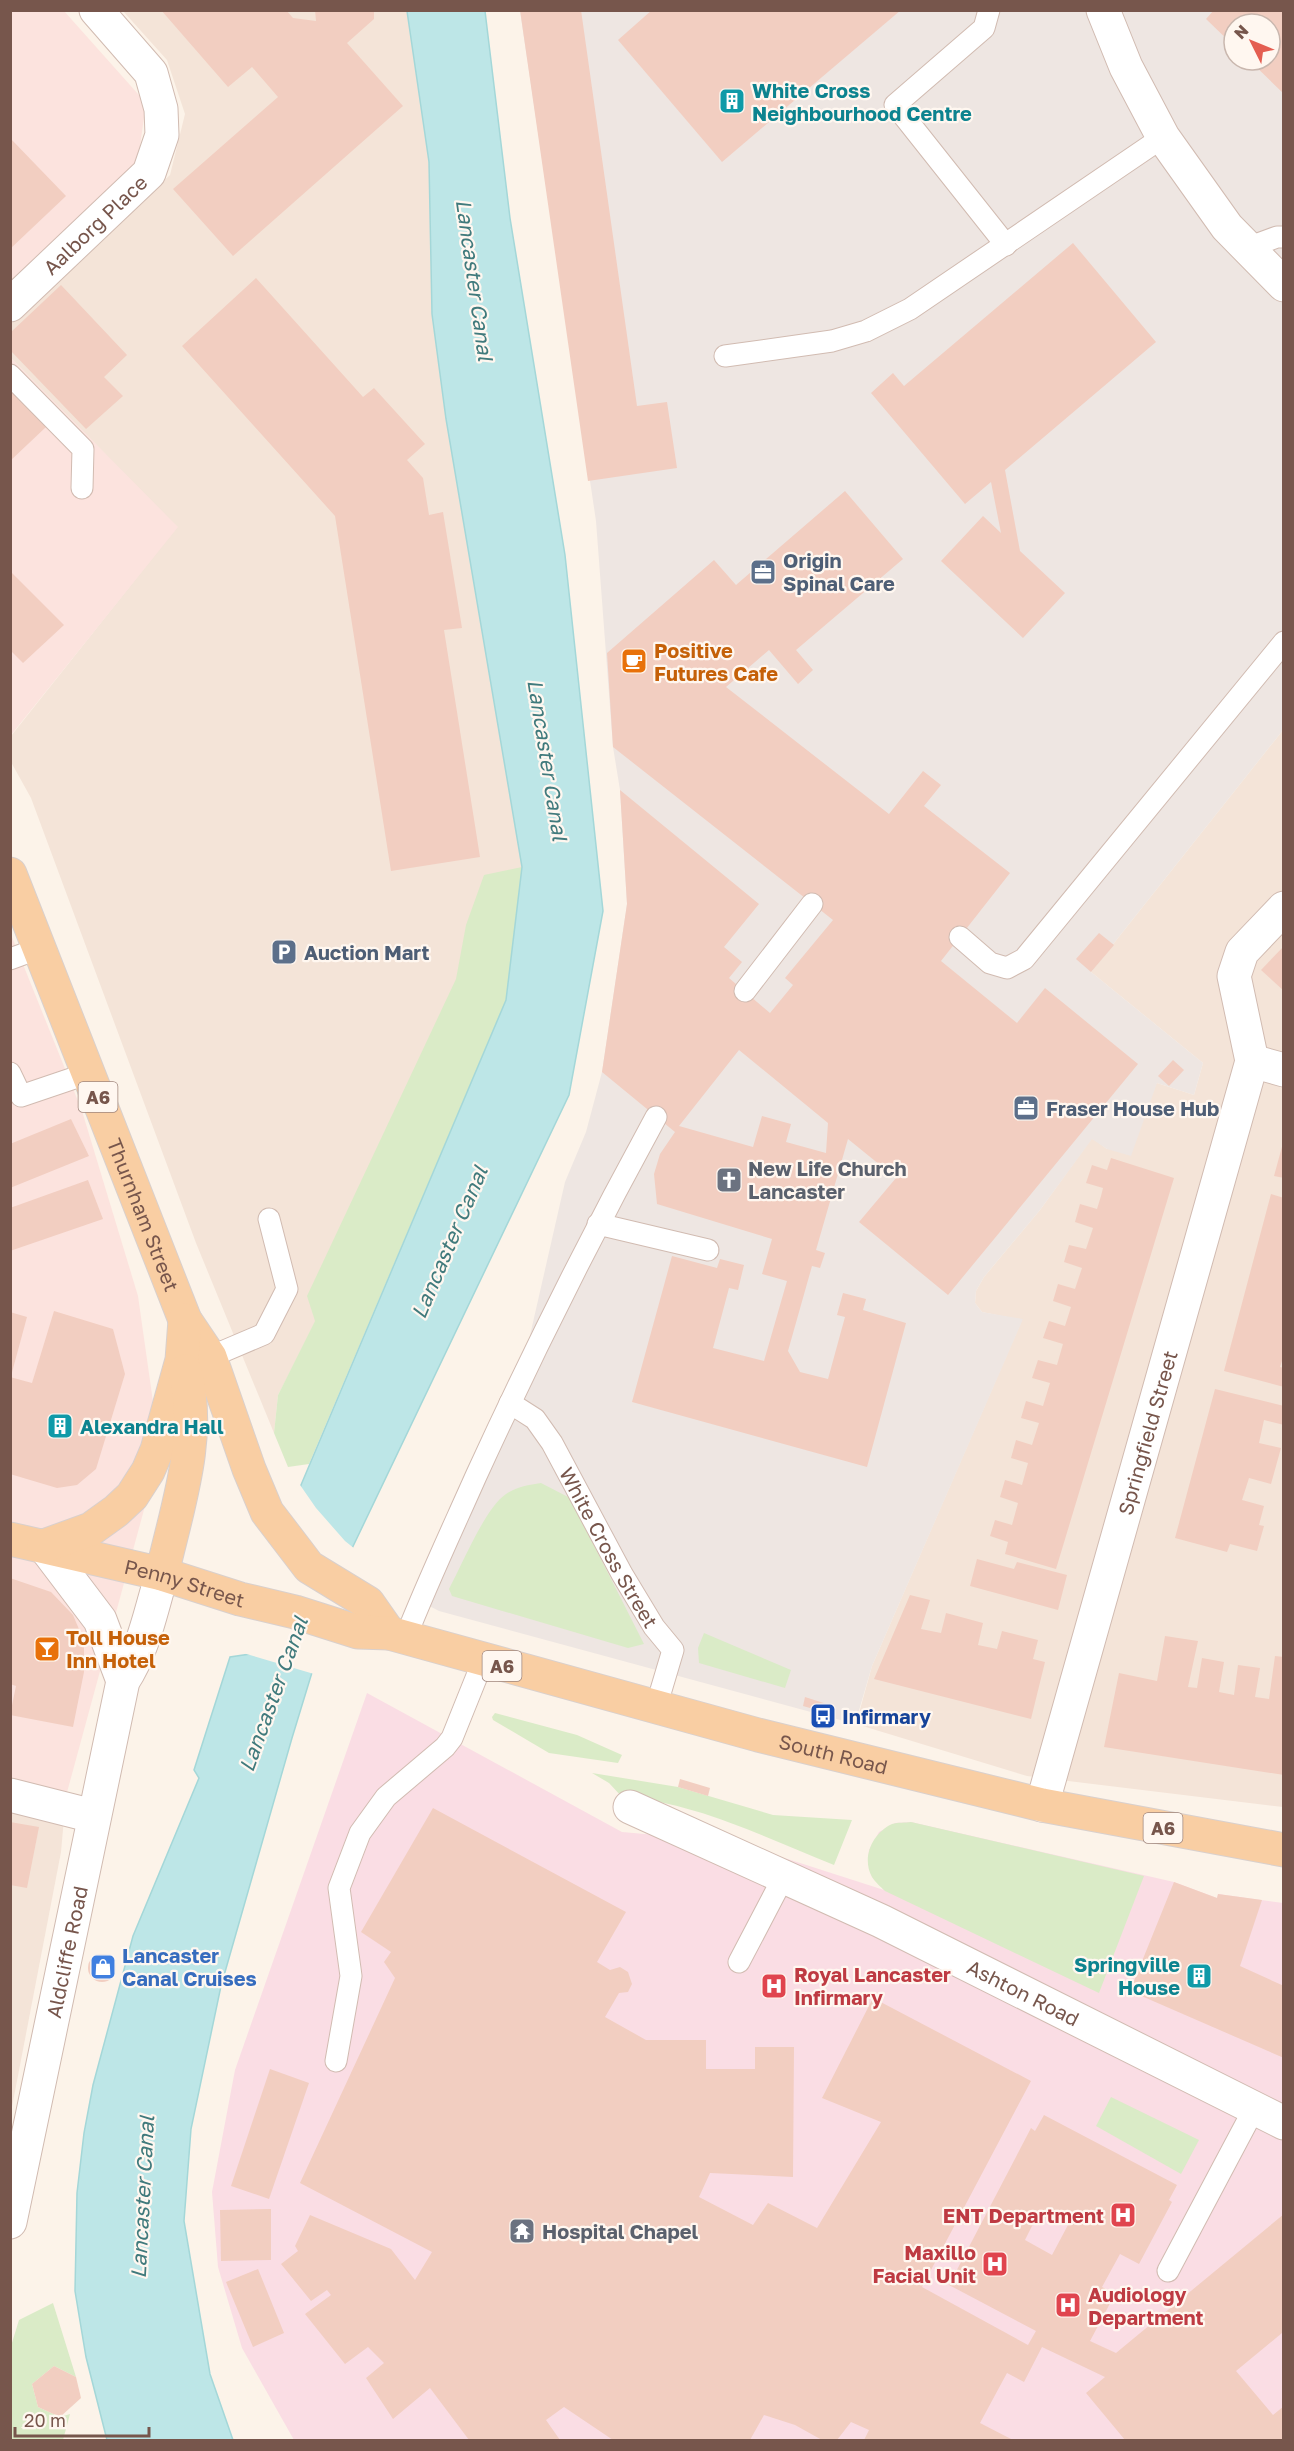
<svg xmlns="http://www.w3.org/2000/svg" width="1294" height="2451" font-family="'Golos Text',sans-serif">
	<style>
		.residential { fill: #f4e4d8 }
		.commercial { fill: #fce3de }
		.industrial { fill: #eee6e2; fill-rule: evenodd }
		.medical { fill: #fadde4 }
		.green { fill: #daebc7 }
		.water { fill: #bde6e7; stroke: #a4d7d8; stroke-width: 1.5 }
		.pier { fill: #fcf3e9 }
		.building { fill: #f2cec1; fill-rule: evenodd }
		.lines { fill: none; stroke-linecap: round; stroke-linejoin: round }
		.service-casing { stroke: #d1bbb1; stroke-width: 23 }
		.minor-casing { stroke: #d1bbb1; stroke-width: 35 }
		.tertiary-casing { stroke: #d1bbb1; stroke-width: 35 }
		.primary-casing { stroke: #d9d0cd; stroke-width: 35 }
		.service { stroke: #fff; stroke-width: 21 }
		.minor { stroke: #fff; stroke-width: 33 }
		.tertiary { stroke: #fff; stroke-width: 33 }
		.primary { stroke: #f9cea3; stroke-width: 33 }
		.labels { text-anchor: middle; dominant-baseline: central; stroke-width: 4.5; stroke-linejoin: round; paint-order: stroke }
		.shield { fill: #fff7f0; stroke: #a0867d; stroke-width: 1.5 }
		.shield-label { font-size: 18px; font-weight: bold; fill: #77564c }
		.culture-label { font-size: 20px; font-weight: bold; fill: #0d838f; stroke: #fff7f0; text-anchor: start }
		.street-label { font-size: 20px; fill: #77564c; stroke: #fff7f0 }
		.service-label { font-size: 20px; font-weight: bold; fill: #4e5e75; stroke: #fff7f0; text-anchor: start }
		.food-label { font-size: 20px; font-weight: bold; fill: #c56008; stroke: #fff7f0; text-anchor: start }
		.worship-label { font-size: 20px; font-weight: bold; fill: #5b616d; stroke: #fff7f0; text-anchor: start }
		.transit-label { font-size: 20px; font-weight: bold; fill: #164399; stroke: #fff7f0; text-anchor: start }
		.shop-label { font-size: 20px; font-weight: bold; fill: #366cbe; stroke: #fff7f0; text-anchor: start }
		.health-label { font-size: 20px; font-weight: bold; fill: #be3a42; stroke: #fff7f0; text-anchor: start }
		.water-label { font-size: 21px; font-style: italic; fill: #407a7c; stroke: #fff7f0 }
	</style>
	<rect width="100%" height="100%" fill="#fcf3e9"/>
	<g class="residential">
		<polygon points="123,11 407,11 429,162 432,314 446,419 522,867 506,1000 291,1370 278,1395 274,1433 196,1243 31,798 11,762 11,736 177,527 11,358 11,324 170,175 185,114 167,60"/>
		<polygon points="1283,730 1283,1807 1027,1776 856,1724 872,1666 1022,1320 982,1312 975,1303 976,1291 984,1277 1040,1210 1092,1138 1107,1149 1157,1083 1194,1095 1203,1063 1091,972"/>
		<polygon points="11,1785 66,1796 61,1852 11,2112"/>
	</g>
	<g class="commercial">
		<polygon points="11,11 64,11 146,103 137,168 11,285"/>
		<polygon points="11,358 178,527 11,735"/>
		<polygon points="10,932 82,1111 138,1296 160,1451 66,1796 11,1785"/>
	</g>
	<path class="industrial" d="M520 11H1283V730L1091 972 1203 1063 1194 1095 1157 1083 1131 1156 1107 1149 1092 1139 1040 1210 984 1277 976 1291 975 1303 982 1312 1023 1319 872 1666 855 1724 439 1611 414 1598 513 1410 565 1182 586 1132 602 1072 627 904 620 790 613 747 596 521ZM1234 24H1270V60H1234Z"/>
	<polygon class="medical" points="367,1693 622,1832 735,1842 884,1890 872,1877 868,1862 869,1850 879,1832 895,1823 911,1822 1174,1882 1217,1898 1218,1894 1283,1903 1283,2440 294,2440 242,2348 218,2267 212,2192 235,2070"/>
	<g class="green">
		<polygon points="522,867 506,1000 309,1464 288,1467 274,1433 278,1395 315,1321 307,1296 456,979 466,925 484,875"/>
		<path d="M541 1483 570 1498 644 1644 628 1648 452 1596 449 1589C462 1565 485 1508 506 1494 516 1487 528 1485 541 1483Z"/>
		<polygon points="704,1633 791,1670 785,1688 699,1663 698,1648"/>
		<polygon points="495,1713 577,1735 622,1755 618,1763 549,1753 493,1720 492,1717"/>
		<path d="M592 1773 678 1787 773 1815 852 1820 834 1865C766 1838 696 1802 622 1797L609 1783Z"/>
		<path d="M911 1822 1144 1876 1099 1993 885 1891C881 1887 875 1882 872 1877 861 1857 873 1833 892 1824 898 1822 905 1823 911 1822Z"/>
		<polygon points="1111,2097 1199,2140 1181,2174 1096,2126"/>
		<polygon points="53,2303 76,2377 54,2366 32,2384 38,2407 60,2417 70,2414 63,2440 11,2440 11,2346 19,2320"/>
	</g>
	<polygon class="water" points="407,11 485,11 510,218 565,555 603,911 569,1095 346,1561 292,1738 221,1986 191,2129 184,2221 210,2374 233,2440 107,2440 86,2357 75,2291 77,2193 84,2133 93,2085 133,1936 199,1778 194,1770 230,1657 250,1654 301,1485 506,1000 522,867 446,419 432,314 429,162"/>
	<polygon class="pier" points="298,1482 316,1508 345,1541 355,1549 348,1563 314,1674 243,1653 247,1652"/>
	<g class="building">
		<polygon points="161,10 286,10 293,18 316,21 315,10 374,10 374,19 347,43 403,106 233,256 173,189 278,97 252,67 228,87"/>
		<polygon points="520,10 581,10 637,406 667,402 677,468 588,481"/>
		<polygon points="652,10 901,10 722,162 618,40"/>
		<polygon points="1214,10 1284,10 1284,94 1249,60 1270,60 1270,24 1234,24 1234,46 1206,19"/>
		<polygon points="10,138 66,196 10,249"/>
		<polygon points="1073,243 1156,342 1005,470 1020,551 1065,593 1023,638 941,561 983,516 1001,533 991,482 965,504 871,393 893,373 904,386"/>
		<polygon points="256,278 363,397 374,388 425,444 407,460 423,478 429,515 443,512 462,628 444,630 480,857 391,871 335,516 182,346"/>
		<polygon points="61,285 127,355 104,377 123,396 86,429 10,350 10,333"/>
		<polygon points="10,389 46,427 10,461"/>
		<path d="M845 491 903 559 796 650 813 670 798 684 769 650 726 687 889 814 923 771 941 785 924 806 1010 873 941 961 1017 1023 1045 988 1138 1064 948 1295 859 1222 896 1178 848 1139 816 1250 825 1253 820 1268 812 1266 788 1351 800 1372 828 1379 845 1317 837 1315 843 1293 866 1299 863 1310 906 1323 867 1467 632 1402 672 1256 717 1268 720 1259 744 1265 738 1290 729 1288 713 1348 764 1361 787 1281 762 1274 772 1239 657 1204 654 1174 660 1154 675 1132 602 1072 627 904 620 790 759 904 724 947 742 962 729 978 770 1013 793 985 785 978 833 920 613 747 607 653 714 560 736 585ZM739 1050 828 1123 826 1153 786 1142 791 1124 762 1116 753 1147 679 1126Z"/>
		<polygon points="10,571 64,625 23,663 10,650"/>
		<polygon points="1099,933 1114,945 1091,972 1076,959"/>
		<polygon points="1284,946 1284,991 1261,970"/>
		<polygon points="1173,1060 1184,1070 1169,1086 1158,1076"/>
		<polygon points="71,1119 89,1156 10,1188 10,1144"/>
		<polygon points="1283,1143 1284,1143 1284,1178 1274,1176"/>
		<polygon points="1111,1158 1174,1178 1056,1569 1005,1554 1008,1542 990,1536 995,1520 1012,1525 1018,1503 1000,1497 1005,1480 1022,1485 1028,1463 1011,1458 1016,1440 1032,1445 1039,1423 1021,1418 1026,1401 1043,1406 1050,1383 1032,1378 1038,1360 1057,1365 1063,1344 1043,1338 1049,1321 1065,1326 1071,1307 1053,1301 1058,1284 1075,1289 1082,1268 1064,1262 1069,1245 1086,1249 1093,1228 1075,1222 1080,1204 1097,1209 1101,1196 1103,1188 1086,1183 1092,1165 1107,1170"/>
		<polygon points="88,1180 103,1219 10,1251 10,1208"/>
		<polygon points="1271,1194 1284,1198 1284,1355 1280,1367 1284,1368 1284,1387 1224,1371"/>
		<polygon points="54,1311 113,1329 125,1374 96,1469 77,1485 57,1488 10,1474 10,1377 32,1383"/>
		<polygon points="10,1312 27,1317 11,1376 10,1376"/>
		<polygon points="1215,1389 1284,1406 1284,1425 1264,1420 1259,1443 1281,1448 1271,1484 1249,1478 1242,1500 1264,1506 1259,1525 1264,1526 1257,1551 1230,1544 1227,1552 1175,1538"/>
		<polygon points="977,1559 1014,1569 1017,1562 1067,1575 1058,1610 970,1586"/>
		<polygon points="10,1578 51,1592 73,1615 84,1641 84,1672 73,1727 10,1715 16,1686 10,1684"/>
		<polygon points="910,1595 930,1600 921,1629 941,1633 946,1613 983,1623 978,1645 997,1649 1002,1631 1038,1640 1033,1659 1045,1662 1031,1719 874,1679"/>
		<polygon points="1165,1636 1198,1641 1188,1687 1197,1688 1202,1658 1224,1662 1219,1692 1234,1695 1238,1665 1260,1668 1255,1697 1269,1699 1275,1656 1284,1657 1284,1775 1104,1747 1119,1673 1157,1681"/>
		<polygon points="805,1697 833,1706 831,1714 803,1706"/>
		<polygon points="680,1779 710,1788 708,1796 678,1787"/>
		<path d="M433 1808 626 1912 597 1962 610 1970 620 1967 628 1972 632 1984 628 1992 619 1993 605 2017 646 2040H706V2069H755V2047H794L793 2177 710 2173 699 2197 753 2225 768 2203 817 2228 881 2122 822 2098 873 1998 1031 2081 922 2287 1028 2345 1036 2331 949 2285 1031 2128 1035 2131 1044 2115 1177 2185 1169 2200 1172 2202 1139 2264 1120 2254 1102 2287 1115 2294 1090 2341 1116 2353 1284 2214V2335L1282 2333 1236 2371 1273 2415 1284 2406V2440H1125L1086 2393 1105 2377 1042 2347 1024 2382 1007 2373 980 2423 1013 2440H864L869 2430 851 2422 837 2440H822L795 2425 764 2415 750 2440H613L564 2407 546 2420 560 2440H469L430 2388 393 2419 366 2378 384 2363 368 2347 345 2364 305 2314 331 2295 327 2290 311 2301 281 2264 298 2251 295 2246 310 2215 391 2249 415 2280 432 2252 300 2183 395 1978 384 1962 391 1952 361 1932ZM1040 2210 1068 2225 1052 2255 1025 2240Z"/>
		<polygon points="10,1822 39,1827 27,1888 10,1885"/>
		<polygon points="1174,1882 1217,1898 1218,1894 1262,1900 1240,1966 1284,1986 1284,2058 1130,1991"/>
		<circle cx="102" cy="1968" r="14"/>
		<polygon points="270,2069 309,2083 269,2199 231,2186"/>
		<polygon points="271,2209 271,2260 221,2261 220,2210"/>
		<polygon points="258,2269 284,2333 253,2347 226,2282"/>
		<polygon points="54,2366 76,2377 81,2398 60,2417 38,2407 32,2384"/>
	</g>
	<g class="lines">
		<g class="service-casing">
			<g id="service">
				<polyline points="989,10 984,28 895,105 1006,245"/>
				<polyline points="1247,248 1277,237 1284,237"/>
				<polyline points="725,356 832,341 866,331 910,309 1163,137"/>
				<polyline points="10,375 83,449 82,488"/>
				<polyline points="960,937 990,963 1007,968 1024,959 1284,642"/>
				<polyline points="10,959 40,948"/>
				<polyline points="745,991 812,904"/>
				<polyline points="10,1073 21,1096 89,1073"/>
				<polyline points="598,1224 708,1250"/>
				<polyline points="210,1357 264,1334 287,1289 269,1219"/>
				<path id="s1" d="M510 1403 535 1419 552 1443 622 1574 654 1627 673 1650 656 1707"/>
				<path d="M405 1639C427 1583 452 1530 476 1476 532 1354 592 1234 656 1117"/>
				<polyline points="739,1962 783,1878"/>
				<polyline points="336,2061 351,1976 339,1888 360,1833 386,1797 445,1747 452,1738 483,1661"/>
				<polyline points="1168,2271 1254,2109"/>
			</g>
		</g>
		<g class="minor-casing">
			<g id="minor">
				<polyline points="1103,10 1126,67 1163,137 1227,227 1284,285"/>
				<path id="s2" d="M10 305 149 173 162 135 161 109 151 73 96 10"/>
				<polyline points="1252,1061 1284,1070"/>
				<polyline points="10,1795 93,1816"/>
				<path id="s3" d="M1042 1805 1252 1061 1234 976 1242 952 1284 908"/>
				<path id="s4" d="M630 1807 881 1921 1284 2123"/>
			</g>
		</g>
		<g class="tertiary-casing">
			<g id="tertiary">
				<polyline points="44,1546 100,1620 123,1681"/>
				<path id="s5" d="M10 2222 123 1681C144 1649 151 1610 162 1574"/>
			</g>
		</g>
		<g class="primary-casing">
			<g id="primary">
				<path id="s6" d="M10 874 185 1320 210 1357 249 1469 267 1512 309 1567 368 1603 389 1633"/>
				<path id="s7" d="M10 1539 162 1574 240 1599 295 1612 358 1632 389 1633 758 1735 1042 1805 1284 1850"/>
				<polyline points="44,1546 91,1529 116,1511 132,1496 148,1471 157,1450 182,1360 185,1320"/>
				<path d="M162 1574C177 1507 202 1439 185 1371"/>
			</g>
		</g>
		<use href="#service" class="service"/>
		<use href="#minor" class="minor"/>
		<use href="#tertiary" class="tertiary"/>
		<use href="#primary" class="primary"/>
	</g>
	<defs>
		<g id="building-square" transform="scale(1.35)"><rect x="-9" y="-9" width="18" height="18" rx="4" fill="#0f9aa8" stroke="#fff7f0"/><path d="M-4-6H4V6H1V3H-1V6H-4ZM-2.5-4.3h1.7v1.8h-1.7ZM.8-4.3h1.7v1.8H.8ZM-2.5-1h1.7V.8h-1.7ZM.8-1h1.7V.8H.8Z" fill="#fff"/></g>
		<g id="office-square" transform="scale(1.35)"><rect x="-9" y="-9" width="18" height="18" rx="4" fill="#5c6f8a" stroke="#fff7f0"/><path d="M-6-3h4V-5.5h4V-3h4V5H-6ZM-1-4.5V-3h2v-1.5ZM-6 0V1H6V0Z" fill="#fff"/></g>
		<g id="cafe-square" transform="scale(1.35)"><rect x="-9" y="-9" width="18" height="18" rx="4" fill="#e8710a" stroke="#fff7f0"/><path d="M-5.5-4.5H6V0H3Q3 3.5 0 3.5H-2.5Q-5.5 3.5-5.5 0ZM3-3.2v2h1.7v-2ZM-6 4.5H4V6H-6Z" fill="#fff"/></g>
		<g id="parking-square" transform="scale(1.35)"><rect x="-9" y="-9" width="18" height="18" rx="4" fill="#5c6f8a" stroke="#fff7f0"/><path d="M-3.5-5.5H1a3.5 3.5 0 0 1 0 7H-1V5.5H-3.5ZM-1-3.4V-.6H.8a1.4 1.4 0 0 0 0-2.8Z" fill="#fff"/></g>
		<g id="church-square" transform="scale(1.35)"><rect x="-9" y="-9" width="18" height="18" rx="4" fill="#6b7280" stroke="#fff7f0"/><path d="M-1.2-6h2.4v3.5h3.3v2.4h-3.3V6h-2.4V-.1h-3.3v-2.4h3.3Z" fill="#fff"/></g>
		<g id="bar-square" transform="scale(1.35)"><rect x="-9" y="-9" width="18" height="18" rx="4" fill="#e8710a" stroke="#fff7f0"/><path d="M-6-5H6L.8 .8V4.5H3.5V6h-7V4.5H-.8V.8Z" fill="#fff"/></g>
		<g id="bus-square" transform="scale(1.35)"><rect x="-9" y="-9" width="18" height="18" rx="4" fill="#1a4fb4" stroke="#fff7f0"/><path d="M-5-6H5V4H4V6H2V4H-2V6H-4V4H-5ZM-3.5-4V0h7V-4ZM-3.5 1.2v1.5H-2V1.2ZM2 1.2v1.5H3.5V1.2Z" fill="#fff"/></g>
		<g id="shop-square" transform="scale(1.35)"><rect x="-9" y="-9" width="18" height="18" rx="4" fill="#3f7fe0" stroke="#fff7f0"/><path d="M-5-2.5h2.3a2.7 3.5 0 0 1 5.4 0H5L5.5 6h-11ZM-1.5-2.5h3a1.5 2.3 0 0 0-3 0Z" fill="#fff"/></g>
		<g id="hospital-square" transform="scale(1.35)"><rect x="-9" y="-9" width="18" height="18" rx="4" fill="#e0444e" stroke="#fff7f0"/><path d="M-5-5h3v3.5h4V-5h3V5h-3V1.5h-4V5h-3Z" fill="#fff"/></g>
		<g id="temple-square" transform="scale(1.35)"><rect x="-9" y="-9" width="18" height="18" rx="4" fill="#6b7280" stroke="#fff7f0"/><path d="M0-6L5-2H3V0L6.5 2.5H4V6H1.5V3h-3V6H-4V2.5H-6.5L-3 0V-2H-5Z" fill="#fff"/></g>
	</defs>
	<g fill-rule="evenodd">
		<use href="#building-square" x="732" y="101"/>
		<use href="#office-square" x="763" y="572"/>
		<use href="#cafe-square" x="634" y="661"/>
		<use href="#parking-square" x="284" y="952"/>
		<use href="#office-square" x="1026" y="1108"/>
		<use href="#church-square" x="729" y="1180"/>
		<use href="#building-square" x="60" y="1426"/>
		<use href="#bar-square" x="47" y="1649"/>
		<use href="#bus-square" x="823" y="1716"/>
		<use href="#shop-square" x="103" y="1967"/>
		<use href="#building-square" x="1199" y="1976"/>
		<use href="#hospital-square" x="774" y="1986"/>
		<use href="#hospital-square" x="1123" y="2215"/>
		<use href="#temple-square" x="522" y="2231"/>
		<use href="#hospital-square" x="995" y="2264"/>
		<use href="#hospital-square" x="1068" y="2305"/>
	</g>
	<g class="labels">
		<g class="shield">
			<rect x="78.5" y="1082" width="39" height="30" rx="4.5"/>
			<rect x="482.5" y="1651" width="39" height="30" rx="4.5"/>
			<rect x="1143.5" y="1813" width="39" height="30" rx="4.5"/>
		</g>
		<g class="shield-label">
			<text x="98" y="1097">A6</text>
			<text x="502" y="1666">A6</text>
			<text x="1163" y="1828">A6</text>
		</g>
		<g class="culture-label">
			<text x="752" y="90">White Cross<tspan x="752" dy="23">Neighbourhood Centre</tspan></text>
			<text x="80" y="1426">Alexandra Hall</text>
			<text x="1180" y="1964" text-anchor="end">Springville<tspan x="1180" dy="23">House</tspan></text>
		</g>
		<g class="street-label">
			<text stroke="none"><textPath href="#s2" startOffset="117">Aalborg Place</textPath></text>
			<text stroke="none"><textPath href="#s6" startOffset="366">Thurnham Street</textPath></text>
			<text stroke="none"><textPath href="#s3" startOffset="387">Springfield Street</textPath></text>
			<text stroke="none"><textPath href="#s1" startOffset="178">White Cross Street</textPath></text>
			<text stroke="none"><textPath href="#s7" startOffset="180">Penny Street</textPath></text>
			<text stroke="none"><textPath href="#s7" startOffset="852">South Road</textPath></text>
			<text stroke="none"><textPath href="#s5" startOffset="276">Aldcliffe Road</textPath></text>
			<text stroke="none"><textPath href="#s4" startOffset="435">Ashton Road</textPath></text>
		</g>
		<g class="service-label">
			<text x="783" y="560">Origin<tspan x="783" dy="23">Spinal Care</tspan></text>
			<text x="304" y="952">Auction Mart</text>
			<text x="1046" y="1108">Fraser House Hub</text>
		</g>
		<g class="food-label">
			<text x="654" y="650">Positive<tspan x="654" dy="23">Futures Cafe</tspan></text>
			<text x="66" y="1637">Toll House<tspan x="66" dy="23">Inn Hotel</tspan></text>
		</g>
		<g class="worship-label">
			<text x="748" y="1168">New Life Church<tspan x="748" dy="23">Lancaster</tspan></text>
			<text x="542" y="2231">Hospital Chapel</text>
		</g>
		<g class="transit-label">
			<text x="842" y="1716">Infirmary</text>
		</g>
		<g class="shop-label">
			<text x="122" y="1955">Lancaster<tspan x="122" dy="23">Canal Cruises</tspan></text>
		</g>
		<g class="health-label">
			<text x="794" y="1974">Royal Lancaster<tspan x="794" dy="23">Infirmary</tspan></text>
			<text x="1104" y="2215" text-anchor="end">ENT Department</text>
			<text x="976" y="2252" text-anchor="end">Maxillo<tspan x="976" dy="23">Facial Unit</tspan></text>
			<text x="1088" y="2294">Audiology<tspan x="1088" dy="23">Department</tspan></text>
		</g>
		<g class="water-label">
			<text transform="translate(475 280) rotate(82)">Lancaster Canal</text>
			<text transform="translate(548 760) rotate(81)">Lancaster Canal</text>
			<text transform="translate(449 1242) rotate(-67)">Lancaster Canal</text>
			<text transform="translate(273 1694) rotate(-70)">Lancaster Canal</text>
			<text transform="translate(142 2197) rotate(-87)">Lancaster Canal</text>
		</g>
	</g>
	<rect width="1294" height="2451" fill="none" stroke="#77564c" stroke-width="24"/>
	<g transform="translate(1252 42) rotate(313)"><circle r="28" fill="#fff7f0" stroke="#c9b7ae" stroke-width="1.5"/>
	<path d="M0-4.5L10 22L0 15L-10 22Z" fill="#e45e51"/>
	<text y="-9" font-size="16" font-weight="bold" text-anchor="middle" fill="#77564c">N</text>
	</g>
	<path d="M15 2427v9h134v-9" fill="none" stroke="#77564c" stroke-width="3"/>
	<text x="24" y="2427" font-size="18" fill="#77564c" stroke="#fff7f0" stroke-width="4.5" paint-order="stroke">20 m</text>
</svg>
